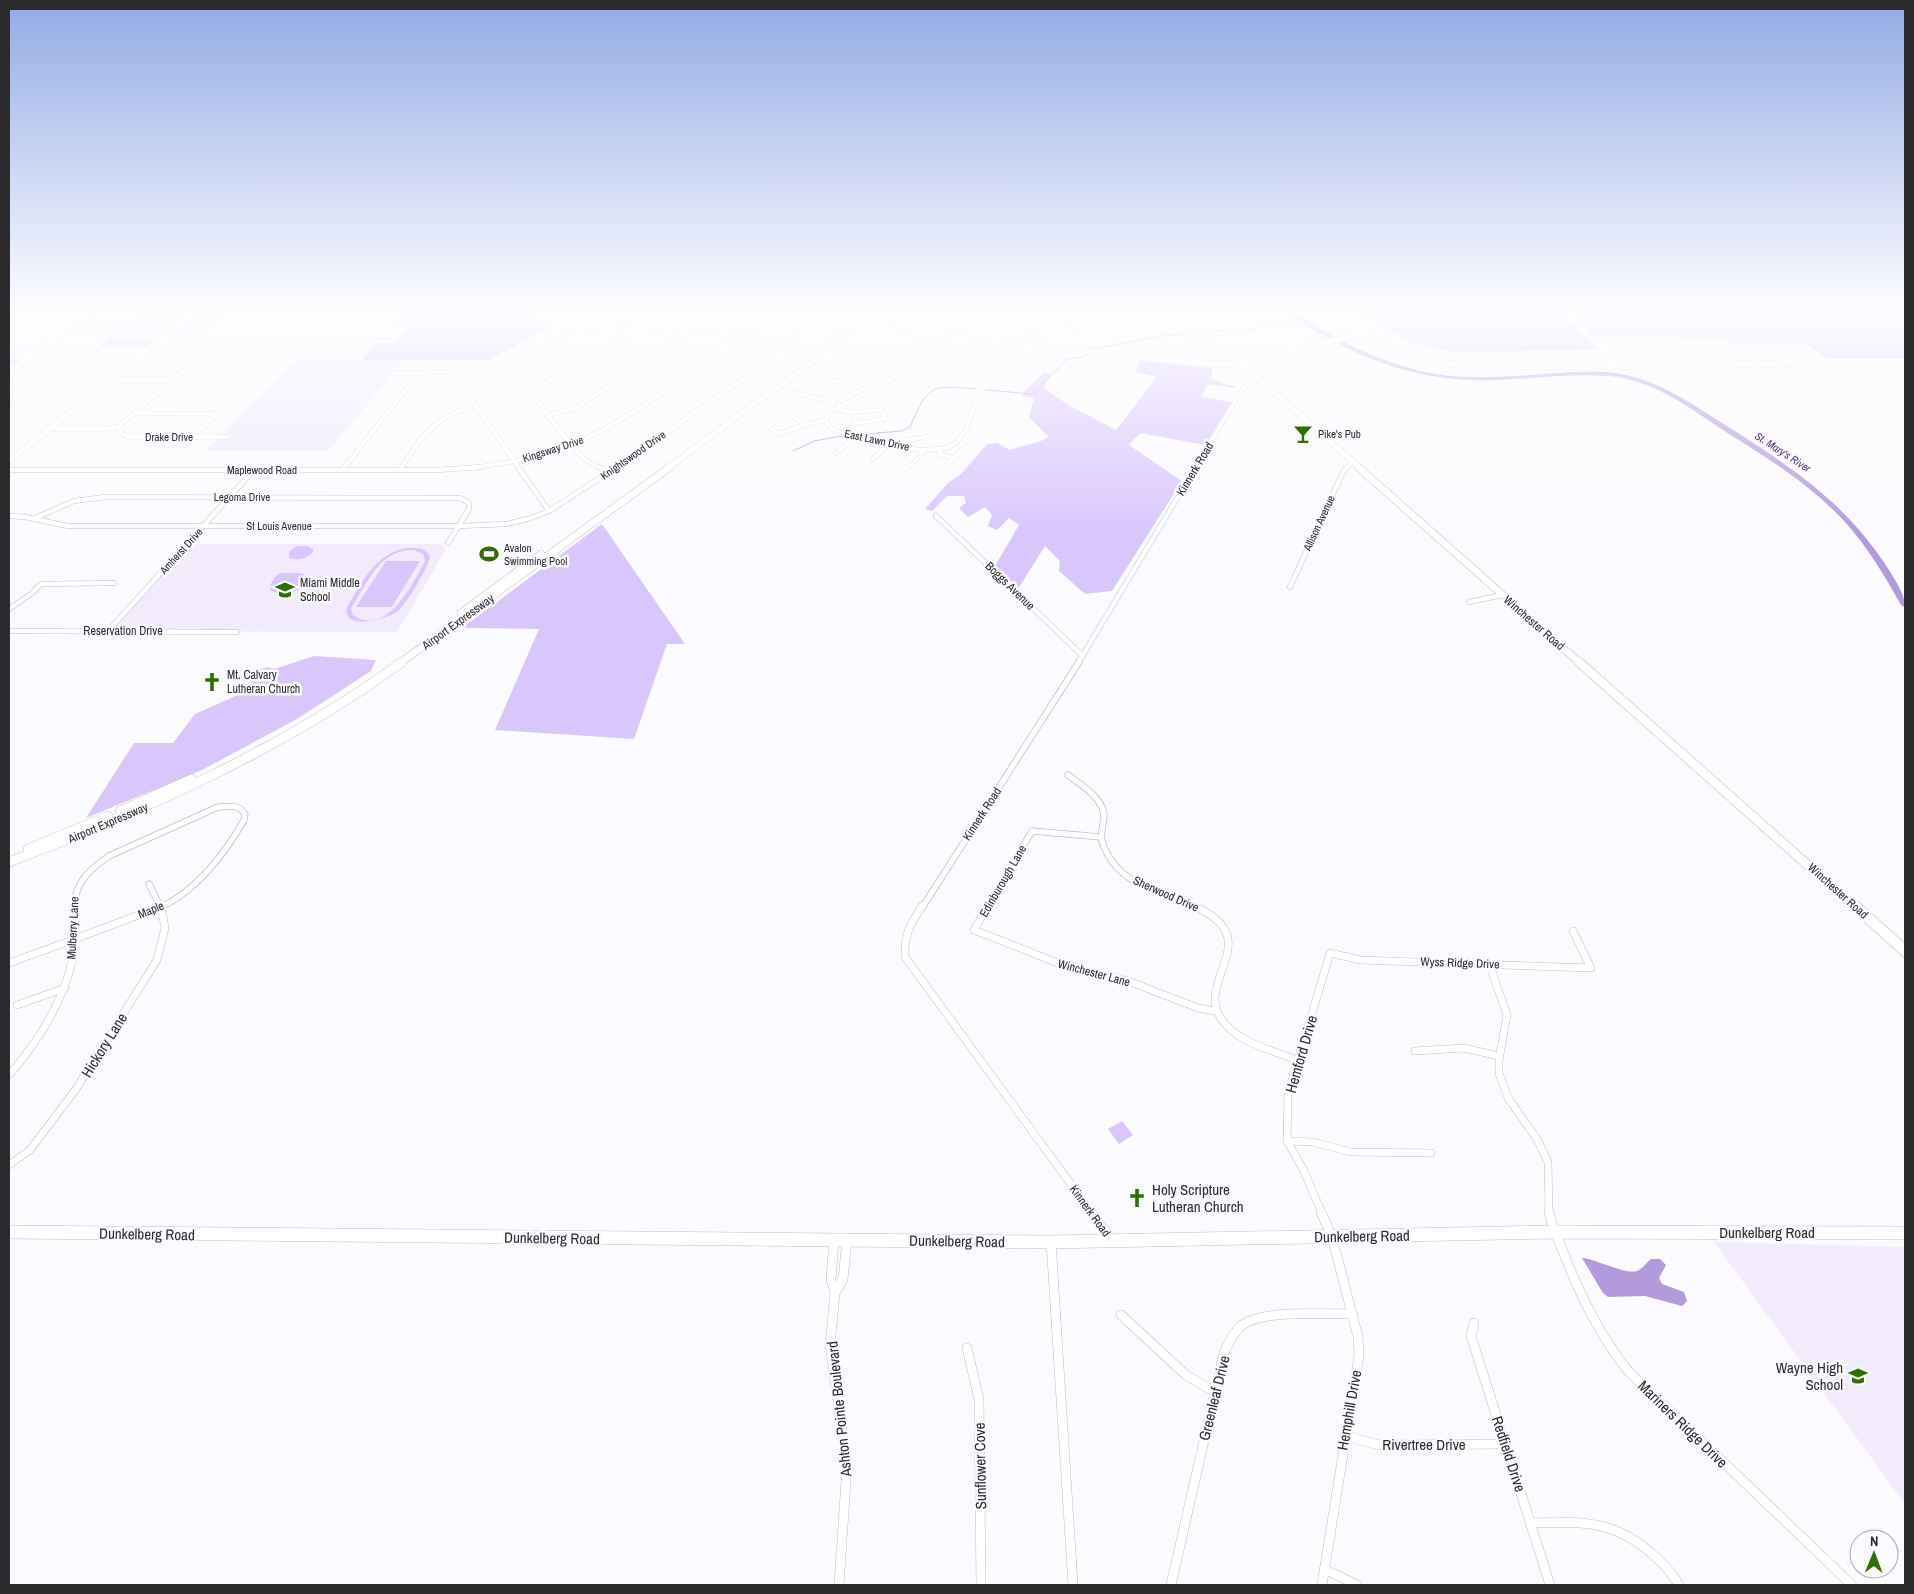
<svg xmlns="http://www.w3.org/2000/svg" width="1914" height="1594" font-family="'Archivo Narrow',sans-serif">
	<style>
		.built { fill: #f1ebfc }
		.green { fill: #d9c7fc; fill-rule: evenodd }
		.water { fill: #b29add }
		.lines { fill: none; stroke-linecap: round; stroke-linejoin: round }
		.stream { stroke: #b29add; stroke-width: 1 }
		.river { fill: #b29add; fill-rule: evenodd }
		.street-far4-casing { stroke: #c0bdc6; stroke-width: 4.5 }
		.street-far3-casing { stroke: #c0bdc6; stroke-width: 5.5 }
		.street-far2-casing { stroke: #c0bdc6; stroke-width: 7 }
		.street-far1-casing { stroke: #c0bdc6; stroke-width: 8 }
		.street-casing { stroke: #c0bdc6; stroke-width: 10 }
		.secondary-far4-casing { stroke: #c0bdc6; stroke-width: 6 }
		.secondary-far3-casing { stroke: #c0bdc6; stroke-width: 8 }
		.secondary-far2-casing { stroke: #c0bdc6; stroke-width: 10 }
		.secondary-far1-casing { stroke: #c0bdc6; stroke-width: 12 }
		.secondary-casing { stroke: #c0bdc6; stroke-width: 14 }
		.primary-far2-casing { stroke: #c0bdc6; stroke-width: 6 }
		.primary-far1-casing { stroke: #c0bdc6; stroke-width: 8 }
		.primary-casing { stroke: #c0bdc6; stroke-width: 10 }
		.street-far4 { stroke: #fff; stroke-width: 4 }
		.street-far3 { stroke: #fff; stroke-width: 4.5 }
		.street-far2 { stroke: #fff; stroke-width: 5.5 }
		.street-far1 { stroke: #fff; stroke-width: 7 }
		.street { stroke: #fff; stroke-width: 9 }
		.secondary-far4 { stroke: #fff; stroke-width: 5.5 }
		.secondary-far3 { stroke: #fff; stroke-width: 7 }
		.secondary-far2 { stroke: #fff; stroke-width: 9 }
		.secondary-far1 { stroke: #fff; stroke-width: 11 }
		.secondary { stroke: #fff; stroke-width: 13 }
		.primary-far2 { stroke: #fff; stroke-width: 5.5 }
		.primary-far1 { stroke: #fff; stroke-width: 7 }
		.primary { stroke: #fff; stroke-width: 9 }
		.labels { text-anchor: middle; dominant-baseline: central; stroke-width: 5; stroke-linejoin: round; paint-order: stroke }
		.far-poi-label { font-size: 11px; fill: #2b2a2d; stroke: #fbfafe; text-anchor: start }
		.far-street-label { font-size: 11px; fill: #2b2a2d; stroke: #fbfafe }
		.far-water-label { font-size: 11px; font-style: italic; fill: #583786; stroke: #fbfafe }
		.street-label { font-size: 12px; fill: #2b2a2d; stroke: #fbfafe }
		.poi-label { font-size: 12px; fill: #2b2a2d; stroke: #fbfafe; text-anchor: start }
		.near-street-label { font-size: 15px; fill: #2b2a2d; stroke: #fbfafe }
		.near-poi-label { font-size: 15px; fill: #2b2a2d; stroke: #fbfafe; text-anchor: start }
	</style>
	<rect width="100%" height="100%" fill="#fbfafe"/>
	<g class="built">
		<polygon points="146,311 190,311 154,340 107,339 114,333 64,333 88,316 138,317"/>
		<polygon points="199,311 234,311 219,324 209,324 193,338 167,337"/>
		<polygon points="9,347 36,347 19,358 17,364 9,365"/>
		<polygon points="296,360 405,360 328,451 205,451"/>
		<polygon points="188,544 441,544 446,549 397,632 110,631"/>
		<polygon points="1714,1242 1905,1247 1905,1504"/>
	</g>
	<g class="green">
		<path d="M406 311H550L555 313 548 316H536L523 324C538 331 541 323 552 326L489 360H362L378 342H395L407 328 392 327 399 321 397 313Z"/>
		<polygon points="1356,311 1561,311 1599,350 1452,352 1412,343"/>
		<polygon points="1568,311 1905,311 1905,358 1826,358 1805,344 1731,343 1726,338 1593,336"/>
		<polygon points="109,339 154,340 145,347 99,347"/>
		<path d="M1140 361 1213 368 1211 379 1219 381V383L1236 386 1235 388 1208 384 1201 397 1232 402 1205 445 1140 433 1129 445 1182 481 1112 591 1085 594 1059 571 1060 561 1045 546 1018 589 995 566 1019 525 1009 518 997 530 988 526 992 515 985 507 968 517 959 508 966 503 964 496H947L932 511 925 509 949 482 961 474 987 444 997 443 1010 450C1025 444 1035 445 1049 437L1029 417 1034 398 1022 396 1026 389 1044 373 1052 375 1045 383V389L1070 406 1116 430 1157 377 1136 372Z"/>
		<polygon points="602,524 685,644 667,644 634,739 495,730 539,629 462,628"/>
		<path d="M297 546H308L314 550C309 559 297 561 289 558V552Z"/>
		<path d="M408 548C417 548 428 548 430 558 426 571 407 603 398 611 387 619 342 632 347 607 362 582 376 552 408 548ZM413 550 423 554 425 561C413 583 387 638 353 615L351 609 353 605C369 580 380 550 413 550Z"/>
		<polygon points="386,561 420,561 392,607 356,607"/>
		<path d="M281 573H301L309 578V582C298 592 283 597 270 590 270 583 274 576 281 573Z"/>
		<polygon points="314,656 376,660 371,671 297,719 202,770 86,818 134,743 173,743 195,714 249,690 254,672 267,667 274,669"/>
		<polygon points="1122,1121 1133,1135 1119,1144 1108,1129"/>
	</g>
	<path class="water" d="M1582 1258C1597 1259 1629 1277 1639 1270 1644 1267 1647 1262 1651 1259H1660L1666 1265 1659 1278 1662 1284 1684 1292 1687 1301 1682 1306 1645 1296 1608 1297 1603 1293Z"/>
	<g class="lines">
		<g class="stream">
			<path d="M1197 333C1216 328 1225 332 1243 331 1254 330 1265 324 1277 323 1290 322 1302 327 1315 328"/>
			<polyline points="1093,349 1161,336 1190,334"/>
			<polyline points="985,390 1034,394 1067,359 1090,355"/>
			<path d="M864 434 901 431 910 427C928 385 930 385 975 389"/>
			<polyline points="793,451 814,441 842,436"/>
		</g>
		<path class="river" d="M1287 311C1297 311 1305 319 1313 324 1344 343 1377 360 1413 369 1455 381 1501 377 1544 374 1568 372 1592 370 1616 373 1660 380 1690 403 1727 426 1793 468 1846 503 1889 570 1896 582 1905 594 1905 607L1901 605C1885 576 1868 548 1846 523 1813 487 1771 460 1729 434 1691 409 1655 380 1608 376 1570 373 1532 379 1494 380 1433 382 1382 368 1328 338 1314 330 1299 322 1287 311Z"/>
		<g class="street-far4-casing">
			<g id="street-far4">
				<polyline points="353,311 391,311"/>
				<polyline points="904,311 970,317 1010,311"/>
				<polyline points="1190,311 1194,313"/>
				<polyline points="513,312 557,314"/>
				<polyline points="541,326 563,311"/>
				<polyline points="894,331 908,311"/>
				<polyline points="160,339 392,341"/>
				<path d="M1024 345C1035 325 1051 328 1071 330"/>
				<polyline points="1011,356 1022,354 1027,345"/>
				<polyline points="25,358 137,358"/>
				<polyline points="830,359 895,375"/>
				<polyline points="9,367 18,366"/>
				<polyline points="507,367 515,373 576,451 587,461 601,468"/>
				<polyline points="875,370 888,360"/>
				<polyline points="394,373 490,372 507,367 573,331 590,328 624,330 651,326 789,342"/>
				<polyline points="460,373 458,380 519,468"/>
				<polyline points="811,375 872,391"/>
				<polyline points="109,380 172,380"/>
				<polyline points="528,389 546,383 622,339 630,329"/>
				<polyline points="160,391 193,391"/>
				<polyline points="787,391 834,402 842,406"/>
				<polyline points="9,402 21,361 92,311"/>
				<polyline points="836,409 852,412"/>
				<polygon points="882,410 886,419 856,423 852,412"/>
				<polyline points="134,413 216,414"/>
				<polyline points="548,415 575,408 657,356 704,311"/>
				<polygon points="792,416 804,425 781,433 777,433 767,425"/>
				<polyline points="825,420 830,428 840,432 921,450 946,448 955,444 966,430 984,378 1012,354 1019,345"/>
				<path d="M825 420 828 414 834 410C871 391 914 370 940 336"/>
				<polyline points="804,425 825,420"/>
				<polyline points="118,427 184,370 262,370"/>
				<polyline points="118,427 123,435 133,437 226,437"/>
				<polyline points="48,429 104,429 118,427"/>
				<polyline points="193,437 262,370"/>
				<polyline points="898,445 902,441 929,436"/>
				<polyline points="938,450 942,455 954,458"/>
				<polyline points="836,453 856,436"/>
				<polyline points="873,459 890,443"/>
				<polyline points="947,465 962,450"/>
				<polyline points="911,466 925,450"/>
				<polyline points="344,468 419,373"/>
				<path d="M401 468C423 434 435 416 476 406"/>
				<path d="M469 468C519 463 567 451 611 425 635 412 656 396 679 381 700 367 723 356 740 336"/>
				<polyline points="615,468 776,356 808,321"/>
				<polyline points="1195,468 1239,395 1255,375"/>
				<polyline points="1346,468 1353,462"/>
			</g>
		</g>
		<g class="street-far3-casing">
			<g id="street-far3">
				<polyline points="518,467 549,511"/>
				<polyline points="598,467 609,472"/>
				<polyline points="9,470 437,470 481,467"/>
				<polyline points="342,470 345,467"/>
				<polyline points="400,470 402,467"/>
				<polyline points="9,516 25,517 68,526 459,526 507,524 531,518 549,511 617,467"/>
				<polyline points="936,516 1083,656"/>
				<polyline points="35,518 74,501 105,497 460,498 469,503 469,509 448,543"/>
				<polyline points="1290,587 1344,470 1348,467"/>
				<polyline points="1469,602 1503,595"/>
				<polyline points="9,609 31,594 41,584 114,583"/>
				<polyline points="9,631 237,632"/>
				<polyline points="108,631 254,470"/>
				<polyline points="1078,663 1196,467"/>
			</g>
		</g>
		<g class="street-far2-casing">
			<g id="street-far2">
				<path d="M1068 775C1081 785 1105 799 1104 817 1103 828 1099 837 1104 847 1120 886 1163 893 1197 908"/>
				<polyline points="149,884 161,908"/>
				<path d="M74 908C75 882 89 870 109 856L218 807C229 806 239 804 245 814L244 820C225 854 195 892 159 908"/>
				<polyline points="922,908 1079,662"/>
				<polyline points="987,908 1032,831 1101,837"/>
			</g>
		</g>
		<g class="street-far1-casing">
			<g id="street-far1">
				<polyline points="74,906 75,939"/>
				<path d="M922 906C910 925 904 934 905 957L1092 1213"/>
				<polyline points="988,906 974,930 1063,965 1128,981 1198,1008 1215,1011"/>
				<path d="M1194 906C1273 941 1185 984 1227 1026 1245 1045 1276 1051 1299 1061"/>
				<polyline points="75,939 162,906"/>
				<polyline points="9,963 75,939"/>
				<polyline points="1489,963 1507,1015 1499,1060 1499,1073 1508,1098 1537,1139 1548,1162 1549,1213"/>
				<polyline points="17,1005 65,988"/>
				<polyline points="1415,1051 1464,1048 1499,1056"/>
				<path d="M9 1075C41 1039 72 988 75 939"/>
				<polyline points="1287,1141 1313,1142 1351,1152 1431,1153"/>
				<polyline points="9,1165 30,1150 76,1089 157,960 165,928 161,906"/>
				<polyline points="1322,1213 1303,1169 1287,1141 1288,1094 1330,953 1360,960 1591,968 1573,931"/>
			</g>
		</g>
		<g class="street-casing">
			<g id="street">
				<polyline points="1091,1212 1111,1239"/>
				<polyline points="1321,1212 1332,1237 1358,1337 1359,1355 1322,1585"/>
				<path d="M1549 1212C1552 1228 1560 1243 1566 1259 1582 1299 1601 1338 1629 1372L1852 1585"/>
				<polyline points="834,1240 831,1279 835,1293 830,1345 847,1466 839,1585"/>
				<polyline points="1051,1242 1073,1585"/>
				<polyline points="835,1293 843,1279 847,1240"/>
				<polyline points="1121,1315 1186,1375 1215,1392"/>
				<polyline points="1474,1323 1471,1336 1550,1585"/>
				<polyline points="967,1348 979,1399 981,1585"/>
				<polyline points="1345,1434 1359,1440 1380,1445 1505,1444"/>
				<path d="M1531 1523C1579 1522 1613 1519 1651 1553 1662 1562 1672 1573 1679 1585"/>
				<polyline points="1324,1569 1357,1585"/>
				<path d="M1171 1585 1224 1353C1228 1344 1233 1333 1241 1326 1262 1309 1326 1314 1353 1314"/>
			</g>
		</g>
		<g class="secondary-far4-casing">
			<g id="secondary-far4">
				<polyline points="711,311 1204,364 1234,363 1363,334"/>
				<polyline points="1153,311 1240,362 1360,468"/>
				<polyline points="1325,311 1363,334 1399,352 1427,360 1464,366 1684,367 1826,361 1905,361"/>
				<polyline points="1565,311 1619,366"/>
				<polyline points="9,461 195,311"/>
			</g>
		</g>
		<g class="secondary-far3-casing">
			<polyline id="secondary-far3" points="1358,467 1580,663"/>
		</g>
		<g class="secondary-far2-casing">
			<polyline id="secondary-far2" points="1579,662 1856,908"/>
		</g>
		<g class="secondary-far1-casing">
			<polyline id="secondary-far1" points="1855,906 1905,951"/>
		</g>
		<g class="secondary-casing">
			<polyline id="secondary" points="9,1232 1051,1242 1555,1232 1905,1233"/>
		</g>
		<g class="primary-far2-casing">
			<polyline id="primary-far2" points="668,468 829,349 862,311"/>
		</g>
		<g class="primary-far1-casing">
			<g id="primary-far1">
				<polyline points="461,613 541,554"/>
				<polyline points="400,663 670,467"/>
			</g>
		</g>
		<g class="primary-casing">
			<g id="primary">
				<polyline points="120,811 191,779"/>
				<polyline points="28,849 108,816"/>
				<path d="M9 862C146 810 283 749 402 662"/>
			</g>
		</g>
		<use href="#street-far4" class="street-far4"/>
		<use href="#street-far3" class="street-far3"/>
		<use href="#street-far2" class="street-far2"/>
		<use href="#street-far1" class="street-far1"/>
		<use href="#street" class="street"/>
		<use href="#secondary-far4" class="secondary-far4"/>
		<use href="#secondary-far3" class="secondary-far3"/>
		<use href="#secondary-far2" class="secondary-far2"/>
		<use href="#secondary-far1" class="secondary-far1"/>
		<use href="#secondary" class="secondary"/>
		<use href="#primary-far2" class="primary-far2"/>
		<use href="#primary-far1" class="primary-far1"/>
		<use href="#primary" class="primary"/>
	</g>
	<linearGradient id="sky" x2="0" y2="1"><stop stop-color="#92aae4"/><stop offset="0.58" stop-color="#fdfdff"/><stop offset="1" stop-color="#fdfdff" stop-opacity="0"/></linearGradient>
	<rect width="1914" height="534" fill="url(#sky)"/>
	<defs>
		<g id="bar-bare" transform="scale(1.5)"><path d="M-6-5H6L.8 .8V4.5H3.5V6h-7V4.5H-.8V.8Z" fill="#2e6e02" stroke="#fbfafe" stroke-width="2.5" paint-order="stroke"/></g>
		<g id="stadium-bare" transform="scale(1.5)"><path d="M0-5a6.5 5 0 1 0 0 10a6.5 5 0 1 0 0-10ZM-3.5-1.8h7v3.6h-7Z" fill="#2e6e02" stroke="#fbfafe" stroke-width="2.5" paint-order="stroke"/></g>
		<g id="school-bare" transform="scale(1.5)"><path d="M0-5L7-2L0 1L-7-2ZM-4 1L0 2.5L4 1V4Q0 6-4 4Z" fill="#2e6e02" stroke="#fbfafe" stroke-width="2.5" paint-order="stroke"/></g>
		<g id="church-bare" transform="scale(1.5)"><path d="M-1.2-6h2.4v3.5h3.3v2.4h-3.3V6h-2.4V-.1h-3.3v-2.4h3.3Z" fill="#2e6e02" stroke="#fbfafe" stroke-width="2.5" paint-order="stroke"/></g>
	</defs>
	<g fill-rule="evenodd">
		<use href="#bar-bare" x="1303" y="434"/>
		<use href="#stadium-bare" x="489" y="554"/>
		<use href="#school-bare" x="285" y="590"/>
		<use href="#church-bare" x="212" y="682"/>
		<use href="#church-bare" x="1137" y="1198"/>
		<use href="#school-bare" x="1858" y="1376"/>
	</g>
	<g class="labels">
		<g class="far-poi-label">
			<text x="1318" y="434">Pike's Pub</text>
			<text x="504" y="548">Avalon<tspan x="504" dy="13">Swimming Pool</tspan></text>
		</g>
		<g class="far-street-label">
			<text x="169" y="437">Drake Drive</text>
			<text transform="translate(877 440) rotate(12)">East Lawn Drive</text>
			<text transform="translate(553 449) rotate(-18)">Kingsway Drive</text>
			<text transform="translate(633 455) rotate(-35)">Knightswood Drive</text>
			<text x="262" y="470">Maplewood Road</text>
			<text x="242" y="497">Legoma Drive</text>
			<text transform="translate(1319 523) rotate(-65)">Allison Avenue</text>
			<text x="279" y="526">St Louis Avenue</text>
			<text transform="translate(181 551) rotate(-48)">Amherst Drive</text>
		</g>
		<g class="far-water-label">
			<text transform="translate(1783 452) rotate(33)">St. Mary's River</text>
		</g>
		<g class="street-label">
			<text transform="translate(1195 469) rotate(-59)">Kinnerk Road</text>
			<text transform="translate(1010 586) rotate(44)">Boggs Avenue</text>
			<text transform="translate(458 622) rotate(-36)">Airport Expressway</text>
			<text transform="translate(1534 623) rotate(41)">Winchester Road</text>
			<text x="123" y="631">Reservation Drive</text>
			<text transform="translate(982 814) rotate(-57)">Kinnerk Road</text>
			<text transform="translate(108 823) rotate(-23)">Airport Expressway</text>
			<text transform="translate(1003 881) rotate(-60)">Edinburough Lane</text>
			<text transform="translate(1838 891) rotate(42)">Winchester Road</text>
			<text transform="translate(1166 894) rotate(24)">Sherwood Drive</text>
			<text transform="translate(151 910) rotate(-22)">Maple</text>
			<text transform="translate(73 928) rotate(-87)">Mulberry Lane</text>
			<text transform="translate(1460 963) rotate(2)">Wyss Ridge Drive</text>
			<text transform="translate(1094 973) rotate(15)">Winchester Lane</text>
			<text transform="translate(1090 1211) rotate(54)">Kinnerk Road</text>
		</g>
		<g class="poi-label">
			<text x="300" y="583">Miami Middle<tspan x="300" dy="14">School</tspan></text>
			<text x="227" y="675">Mt. Calvary<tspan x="227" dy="14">Lutheran Church</tspan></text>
		</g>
		<g class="near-street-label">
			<text transform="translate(104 1045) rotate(-58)">Hickory Lane</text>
			<text transform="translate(1301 1054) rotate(-74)">Hemford Drive</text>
			<text x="1767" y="1232">Dunkelberg Road</text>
			<text transform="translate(147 1234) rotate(1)">Dunkelberg Road</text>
			<text transform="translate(1362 1236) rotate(-1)">Dunkelberg Road</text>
			<text transform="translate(552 1238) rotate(1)">Dunkelberg Road</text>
			<text transform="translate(957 1241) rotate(1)">Dunkelberg Road</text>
			<text transform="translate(1214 1398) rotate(-76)">Greenleaf Drive</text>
			<text transform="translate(839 1409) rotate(-96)">Ashton Pointe Boulevard</text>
			<text transform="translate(1349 1410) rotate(-80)">Hemphill Drive</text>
			<text transform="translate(1683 1424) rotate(44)">Mariners Ridge Drive</text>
			<text x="1424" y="1444">Rivertree Drive</text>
			<text transform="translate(1509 1454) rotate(72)">Redfield Drive</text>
			<text transform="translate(980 1466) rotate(-91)">Sunflower Cove</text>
		</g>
		<g class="near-poi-label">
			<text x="1152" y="1189">Holy Scripture<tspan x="1152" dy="17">Lutheran Church</tspan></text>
			<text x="1843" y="1367" text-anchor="end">Wayne High<tspan x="1843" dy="17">School</tspan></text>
		</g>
	</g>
	<rect width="1914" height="1594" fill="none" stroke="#2b2a2d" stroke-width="20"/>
	<g transform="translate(1874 1554) rotate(1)"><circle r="24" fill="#fbfafe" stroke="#a8a7aa"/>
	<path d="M0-4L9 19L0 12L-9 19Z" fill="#2e6e02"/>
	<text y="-8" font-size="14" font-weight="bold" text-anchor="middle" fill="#2b2a2d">N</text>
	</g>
</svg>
